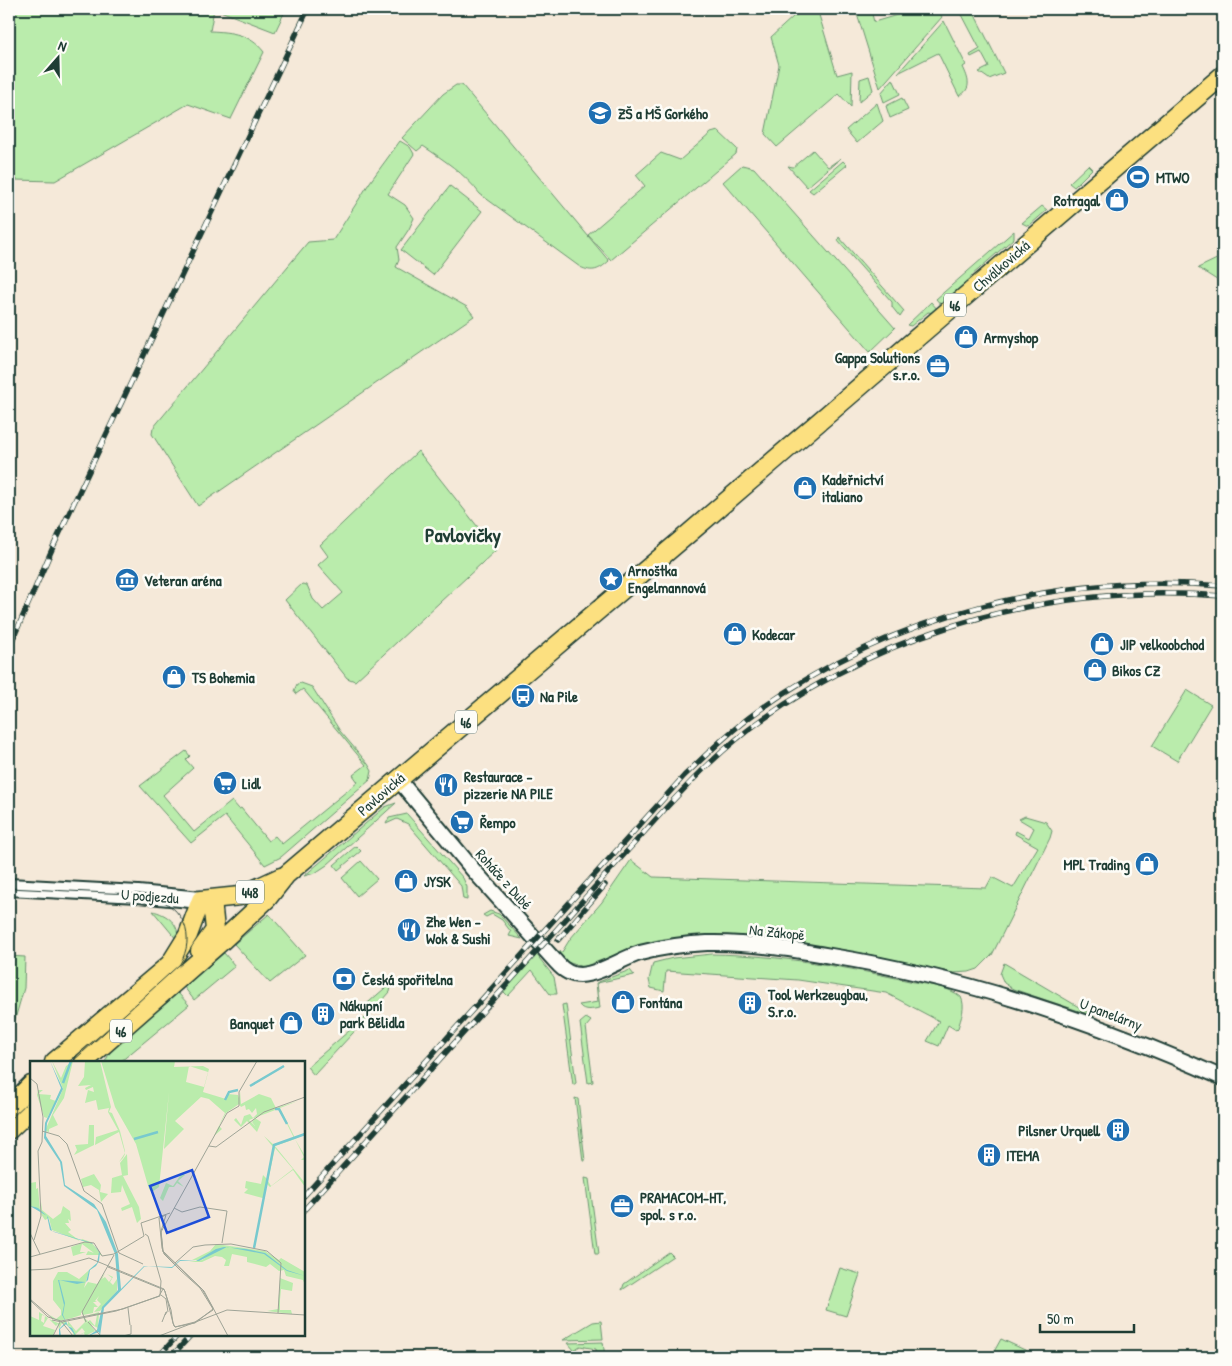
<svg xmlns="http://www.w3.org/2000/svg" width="1232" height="1366" font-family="'Patrick Hand',sans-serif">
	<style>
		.green { fill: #baecac; stroke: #6c9470 }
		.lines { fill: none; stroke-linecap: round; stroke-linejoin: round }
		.tertiary-casing { stroke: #1f3d34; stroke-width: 18 }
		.secondary-casing { stroke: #1f3d34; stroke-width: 20 }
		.primary-casing { stroke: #1f3d34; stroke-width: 21 }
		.tertiary { stroke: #fdfcf7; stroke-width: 14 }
		.secondary { stroke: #fdfcf7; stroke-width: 16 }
		.primary { stroke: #fce080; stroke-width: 18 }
		.tram { stroke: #1f3d34; stroke-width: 1 }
		.rail-casing { stroke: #1f3d34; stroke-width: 5.5 }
		.rail { stroke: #fdfcf7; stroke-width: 4; stroke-dasharray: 11; stroke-linecap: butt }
		.labels { text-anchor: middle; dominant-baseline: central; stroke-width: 5; stroke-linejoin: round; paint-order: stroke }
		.shield { fill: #fdfcf7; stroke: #62766e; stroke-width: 1 }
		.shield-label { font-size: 14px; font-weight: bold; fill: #1f3d34 }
		.poi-label { font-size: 15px; font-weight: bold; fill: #1f3d34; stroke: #fdfcf7; text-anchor: start }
		.street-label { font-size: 15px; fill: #1f3d34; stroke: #fdfcf7 }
		.district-label { font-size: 20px; font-weight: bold; fill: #1f3d34; stroke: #fdfcf7 }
		.inset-river { fill: none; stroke: #78c9ce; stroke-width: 2.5 }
		.inset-road { fill: none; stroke: #9fa497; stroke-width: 1 }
		.view { fill: #1d4ed8; fill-opacity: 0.15; stroke: #1d4ed8; stroke-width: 2.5 }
		.inset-edge { fill: none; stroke: #1f3d34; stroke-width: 2.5 }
	</style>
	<rect width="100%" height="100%" fill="#f5e9d9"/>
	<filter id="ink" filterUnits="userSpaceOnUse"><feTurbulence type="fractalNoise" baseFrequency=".02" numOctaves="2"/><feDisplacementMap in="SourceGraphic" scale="10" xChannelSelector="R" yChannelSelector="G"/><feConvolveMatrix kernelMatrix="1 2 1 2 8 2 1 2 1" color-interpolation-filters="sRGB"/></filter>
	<g filter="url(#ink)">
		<g class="green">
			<path d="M9 9H214L210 31C232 32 250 34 264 52L231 119 188 104 55 181 15 180 9 173Z"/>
			<polygon points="215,9 286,9 275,32"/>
			<polygon points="812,9 837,9 819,15 837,75 852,71 851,107 839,94 777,147 765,134 779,65 771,37 794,16"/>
			<polygon points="917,9 938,9 942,17 880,88 857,14 871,10 874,22"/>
			<polygon points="959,9 972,9 1004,73 989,79 979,72 989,67 981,52 971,57 970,55 980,49"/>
			<path d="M944 21 966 65 963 67C968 78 973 89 959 96L938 53 898 73Z"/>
			<polygon points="869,76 873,90 859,102 860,79"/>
			<polygon points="893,79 900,94 884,102 881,93"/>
			<path d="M456 85H462L609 261C599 270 593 273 580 267L480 194C464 173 444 160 423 146L417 151 402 138 443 94Z"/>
			<polygon points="902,98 908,110 890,118 886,106"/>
			<polygon points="877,103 883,121 857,143 846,130"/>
			<polygon points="718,131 737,149 736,154 611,260 588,235 645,186 636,175 661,153 680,160 711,133"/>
			<polygon points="400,141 410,147 414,154 388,194 405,205 414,218 409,229 397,247 399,260 396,267 467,307 474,316 198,506 152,434 153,428 308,242 333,240 370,182"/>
			<polygon points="813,150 828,167 841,158 807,187 788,166 793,167"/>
			<polygon points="843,161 847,165 813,193 809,190"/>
			<polygon points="742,165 754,168 895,328 870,352 723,182"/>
			<polygon points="1088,165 1092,169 1074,187 1069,183"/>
			<polygon points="450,186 482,211 433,275 401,250"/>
			<polygon points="1042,206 1047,210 1030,225 1028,226 1022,223"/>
			<polygon points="1014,231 1014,238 971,276 970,283 942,306 936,299"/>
			<polygon points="839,237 904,311 900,317 892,307 892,302 838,241"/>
			<polygon points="1223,256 1223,284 1198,268"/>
			<polygon points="931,302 938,310 934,313 928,312 911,326 907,325"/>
			<polygon points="418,451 496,550 355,681 347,678 285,600 302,584 307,585 313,599 323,610 343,593 318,565 328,556 320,545"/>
			<polygon points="301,683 312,687 340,731 368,764 372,771 370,780 281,857 265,865 225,816 191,843 140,786 186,751 190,756 186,760 193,768 163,795 194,832 232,801 239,809 241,808 268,841 275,836 282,844 358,782 353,775 366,765 303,689 296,694 294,691 297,684"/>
			<polygon points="1187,690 1211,705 1177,761 1152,746"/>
			<polygon points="396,803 327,865 315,873 304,876 385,807"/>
			<polygon points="407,814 463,878 467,887 467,900 463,899 461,886 408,824 397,819 386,824 389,818"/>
			<polygon points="1025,816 1046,822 1052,831 1050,838 992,955 978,969 969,972 952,973 867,954 756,937 707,936 684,938 634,948 583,967 567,962 554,950 562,952 570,939 602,902 631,860 653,877 986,888 992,877 1013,888 1038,847 1015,834 1016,831 1029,838 1034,828 1019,819"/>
			<polygon points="356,846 361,851 338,870 334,865"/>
			<polygon points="361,861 377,879 357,896 342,878"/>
			<path d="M153 911C166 914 181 924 177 940Z"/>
			<polygon points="490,911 499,914 522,939 509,936 511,932 502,920 492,914 486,917 483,915"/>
			<polygon points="269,914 305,955 270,983 234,944"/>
			<polygon points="224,953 235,966 194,1000 184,987"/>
			<polygon points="536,954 554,977 557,994 550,994 532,970 508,996 503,991"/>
			<path d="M712 954C780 955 847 967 914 982 928 985 950 987 961 997 966 1007 961 1018 958 1028L956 1030 948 1025 939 1046 927 1041 939 1021 886 993 798 980 666 971 664 991 651 988 649 980 653 963 673 958Z"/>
			<polygon points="9,956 25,957 24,988 9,1040"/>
			<polygon points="1004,963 1094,1016 1013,989 1004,983 1000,974"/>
			<path d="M630 970 634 975 597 983 600 1008C593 1009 584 1012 579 1005L598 1002 596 983Z"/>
			<polygon points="392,982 390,992 369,1016 362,1008"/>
			<polygon points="178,993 189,1005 120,1062 105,1062 111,1050"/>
			<polygon points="566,1004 576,1083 573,1085 562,1005"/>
			<polygon points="364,1018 365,1020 314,1075 307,1067"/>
			<polygon points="586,1018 591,1021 586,1027 593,1082 588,1083 580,1023"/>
			<polygon points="575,1098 578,1099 585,1161 583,1161"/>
			<polygon points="585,1178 589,1179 599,1254 595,1254"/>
			<polygon points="669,1252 673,1256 622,1290 624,1284"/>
			<polygon points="840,1268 860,1274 846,1316 826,1310"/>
			<polygon points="601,1321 603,1339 563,1340 593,1322"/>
			<polygon points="1001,1339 1040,1357 991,1357"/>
			<polygon points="603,1342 605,1357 597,1357 596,1349 580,1346 574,1350 568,1343"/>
		</g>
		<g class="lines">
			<g class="tertiary-casing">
				<path id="tertiary" d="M398 779 475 872 557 963C563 970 570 975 580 975 600 974 621 959 640 953 662 947 685 944 707 943 748 942 791 949 831 956 968 978 1097 1022 1223 1078"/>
			</g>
			<g class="secondary-casing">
				<polyline id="secondary" points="9,887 138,894 201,900"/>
			</g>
			<g class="primary-casing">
				<g id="primary">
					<polyline points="200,951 215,930 212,900"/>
					<polyline points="54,1062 170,964 188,935 201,900 240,896 281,877"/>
					<polyline points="84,1062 223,940 267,899 286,875 687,535 1223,75"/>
					<polyline points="9,1107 31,1085"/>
					<polyline points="9,1130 31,1109"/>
				</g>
			</g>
			<use href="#tertiary" class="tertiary"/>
			<use href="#secondary" class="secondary"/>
			<use href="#primary" class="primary"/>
			<g class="tram">
				<path d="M9 888C42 890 75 891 108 893 123 894 140 892 154 897 184 908 196 936 180 964L72 1062"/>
				<polyline points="9,1120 31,1099"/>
			</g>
			<g class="rail-casing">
				<g id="rail">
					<polyline points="9,648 53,547 308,9"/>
					<polyline points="558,940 605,885"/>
					<path d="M304 1196 684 776C708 753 731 730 758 711 893 614 1059 572 1223 586"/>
					<path d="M304 1210 665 809C694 778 725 746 759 722 895 625 1058 583 1223 596"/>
					<polyline points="158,1357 178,1335"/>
					<polyline points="171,1357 191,1335"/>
				</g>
			</g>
			<use href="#rail" class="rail"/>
		</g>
	</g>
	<defs>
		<g id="school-disc" transform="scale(1.25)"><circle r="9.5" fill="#1f6fb2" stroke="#fdfcf7"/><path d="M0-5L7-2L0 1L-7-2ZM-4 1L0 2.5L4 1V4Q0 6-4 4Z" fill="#fff"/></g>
		<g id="stadium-disc" transform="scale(1.25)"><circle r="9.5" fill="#1f6fb2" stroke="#fdfcf7"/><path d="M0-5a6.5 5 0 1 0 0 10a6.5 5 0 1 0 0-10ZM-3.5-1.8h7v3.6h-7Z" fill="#fff"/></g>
		<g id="shop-disc" transform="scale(1.25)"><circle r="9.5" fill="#1f6fb2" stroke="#fdfcf7"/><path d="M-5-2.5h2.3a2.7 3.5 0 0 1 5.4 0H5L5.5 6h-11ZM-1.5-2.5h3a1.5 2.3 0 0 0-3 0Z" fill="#fff"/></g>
		<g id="office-disc" transform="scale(1.25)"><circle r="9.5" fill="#1f6fb2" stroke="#fdfcf7"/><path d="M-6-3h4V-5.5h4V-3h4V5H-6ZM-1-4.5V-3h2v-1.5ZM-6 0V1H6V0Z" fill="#fff"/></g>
		<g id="sight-disc" transform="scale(1.25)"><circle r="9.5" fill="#1f6fb2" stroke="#fdfcf7"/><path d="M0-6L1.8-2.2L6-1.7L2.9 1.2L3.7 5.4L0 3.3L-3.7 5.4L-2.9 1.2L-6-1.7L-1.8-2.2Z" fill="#fff"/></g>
		<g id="museum-disc" transform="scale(1.25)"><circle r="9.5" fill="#1f6fb2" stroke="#fdfcf7"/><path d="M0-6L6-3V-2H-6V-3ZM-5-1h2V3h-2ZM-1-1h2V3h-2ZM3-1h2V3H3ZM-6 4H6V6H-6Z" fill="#fff"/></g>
		<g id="bus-disc" transform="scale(1.25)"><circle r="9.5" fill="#1f6fb2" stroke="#fdfcf7"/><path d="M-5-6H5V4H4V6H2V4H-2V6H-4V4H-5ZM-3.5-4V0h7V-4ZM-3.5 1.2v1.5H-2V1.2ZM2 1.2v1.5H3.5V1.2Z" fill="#fff"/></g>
		<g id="supermarket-disc" transform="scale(1.25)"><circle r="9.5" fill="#1f6fb2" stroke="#fdfcf7"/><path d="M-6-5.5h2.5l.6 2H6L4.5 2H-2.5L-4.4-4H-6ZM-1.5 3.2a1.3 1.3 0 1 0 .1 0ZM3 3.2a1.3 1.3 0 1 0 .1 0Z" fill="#fff"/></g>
		<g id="restaurant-disc" transform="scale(1.25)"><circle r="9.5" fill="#1f6fb2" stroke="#fdfcf7"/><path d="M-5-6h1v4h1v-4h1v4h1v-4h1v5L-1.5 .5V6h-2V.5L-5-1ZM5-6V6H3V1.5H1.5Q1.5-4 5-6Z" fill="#fff"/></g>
		<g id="bank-disc" transform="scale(1.25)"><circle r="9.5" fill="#1f6fb2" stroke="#fdfcf7"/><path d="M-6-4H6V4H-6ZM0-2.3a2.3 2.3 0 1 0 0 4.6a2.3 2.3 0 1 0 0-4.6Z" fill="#fff"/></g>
		<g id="building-disc" transform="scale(1.25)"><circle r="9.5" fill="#1f6fb2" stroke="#fdfcf7"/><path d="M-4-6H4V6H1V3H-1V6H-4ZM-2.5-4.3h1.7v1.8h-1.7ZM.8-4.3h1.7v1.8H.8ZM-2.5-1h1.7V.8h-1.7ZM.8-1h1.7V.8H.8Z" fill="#fff"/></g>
	</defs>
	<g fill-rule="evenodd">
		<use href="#school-disc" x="600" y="113"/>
		<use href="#stadium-disc" x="1138" y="177"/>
		<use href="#shop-disc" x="1117" y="200"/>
		<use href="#shop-disc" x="966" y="337"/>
		<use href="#office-disc" x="938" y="366"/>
		<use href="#shop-disc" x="805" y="488"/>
		<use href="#sight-disc" x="611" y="579"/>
		<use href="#museum-disc" x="127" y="580"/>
		<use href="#shop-disc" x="735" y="634"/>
		<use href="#shop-disc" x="1102" y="644"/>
		<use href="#shop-disc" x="1095" y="670"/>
		<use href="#shop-disc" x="174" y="677"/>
		<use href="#bus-disc" x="523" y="696"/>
		<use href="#supermarket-disc" x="225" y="783"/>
		<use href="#restaurant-disc" x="446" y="785"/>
		<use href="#supermarket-disc" x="462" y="822"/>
		<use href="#shop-disc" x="1147" y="864"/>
		<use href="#shop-disc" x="406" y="881"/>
		<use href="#restaurant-disc" x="409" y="930"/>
		<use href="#bank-disc" x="344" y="979"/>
		<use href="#shop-disc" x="623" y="1002"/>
		<use href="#building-disc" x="750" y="1003"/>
		<use href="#building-disc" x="323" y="1014"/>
		<use href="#shop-disc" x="291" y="1023"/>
		<use href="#building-disc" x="1118" y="1130"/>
		<use href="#building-disc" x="989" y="1155"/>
		<use href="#office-disc" x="622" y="1206"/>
	</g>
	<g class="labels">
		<g class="shield">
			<rect x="944" y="293.5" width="22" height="23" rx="4"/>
			<rect x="455" y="710.5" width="22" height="23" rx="4"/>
			<rect x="236" y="880.5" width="28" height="23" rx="4"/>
			<rect x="110" y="1019.5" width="22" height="23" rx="4"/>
		</g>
		<g class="shield-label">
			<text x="955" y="305">46</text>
			<text x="466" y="722">46</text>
			<text x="250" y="892">448</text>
			<text x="121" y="1031">46</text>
		</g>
		<g class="poi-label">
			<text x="618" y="113">ZŠ a MŠ Gorkého</text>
			<text x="1156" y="177">MTWO</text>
			<text x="1100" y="200" text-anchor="end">Rotragal</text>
			<text x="984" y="337">Armyshop</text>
			<text x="920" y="357" text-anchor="end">Gappa Solutions<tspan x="920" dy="17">s.r.o.</tspan></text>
			<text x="822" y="479">Kadeřnictví<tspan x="822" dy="17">italiano</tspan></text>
			<text x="628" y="570">Arnoštka<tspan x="628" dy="17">Engelmannová</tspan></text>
			<text x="144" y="580">Veteran aréna</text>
			<text x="752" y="634">Kodecar</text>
			<text x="1120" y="644">JIP velkoobchod</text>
			<text x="1112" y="670">Bikos CZ</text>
			<text x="192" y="677">TS Bohemia</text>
			<text x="540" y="696">Na Pile</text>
			<text x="464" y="776">Restaurace -<tspan x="464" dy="17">pizzerie NA PILE</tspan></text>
			<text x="242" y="783">Lidl</text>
			<text x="480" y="822">Řempo</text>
			<text x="1130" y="864" text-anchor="end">MPL Trading</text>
			<text x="424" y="881">JYSK</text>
			<text x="426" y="921">Zhe Wen -<tspan x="426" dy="17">Wok &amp; Sushi</tspan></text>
			<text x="362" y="979">Česká spořitelna</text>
			<text x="768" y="994">Tool Werkzeugbau,<tspan x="768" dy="17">S.r.o.</tspan></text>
			<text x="640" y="1002">Fontána</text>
			<text x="340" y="1005">Nákupní<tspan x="340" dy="17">park Bělidla</tspan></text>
			<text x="274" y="1023" text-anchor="end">Banquet</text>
			<text x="1100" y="1130" text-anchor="end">Pilsner Urquell</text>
			<text x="1006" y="1155">ITEMA</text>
			<text x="640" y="1197">PRAMACOM-HT,<tspan x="640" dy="17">spol. s r.o.</tspan></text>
		</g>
		<g class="street-label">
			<text transform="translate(1001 266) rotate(-41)">Chválkovická</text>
			<text transform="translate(381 794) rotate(-41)">Pavlovická</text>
			<text transform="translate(504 879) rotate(48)">Roháče z Dubé</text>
			<text transform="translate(150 896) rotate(4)">U podjezdu</text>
			<text transform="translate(777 932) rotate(6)">Na Zákopě</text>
			<text transform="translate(1111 1014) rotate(21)">U panelárny</text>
		</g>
		<g class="district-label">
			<text x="463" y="534">Pavlovičky</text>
		</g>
	</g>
	<g transform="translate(30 1061)">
		<rect width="275" height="275" fill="#f5e9d9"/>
		<path d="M22 0 31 17 36 5 43 0 34 37 23 54 28 64 19 68V64V71L15 70 33 28ZM55 0H70L81 46 79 51 82 52 90 70 95 90V93L93 97 89 101 95 92 89 71 65 84 66 76 88 69 78 51 79 47 68 49 66 39 55 42 58 29 64 31 63 26 56 29 55 27 61 24 48 25 54 16ZM71 0H145L144 6 173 5 179 8 173 31 196 38 198 33 208 34 209 37 210 30 211 43 229 33 241 37 246 47 268 40 250 47 265 77 275 73 265 78 275 95V99H271L274 96 265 78 245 85 275 122V126L263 109 240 126 237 123 233 137 244 140 214 132 218 128 215 127 216 120 231 123 233 114 237 118 243 86 234 75 244 84 264 77 257 63 243 74 257 63 248 48 219 59 225 65 222 61 225 57 231 61 227 71 217 60 211 66 204 59 206 57 211 64 214 55 220 53 223 57 227 53 226 47 222 52 219 48 216 49 215 44 211 46 209 43 196 52 189 65 192 68 184 75 195 52 179 38 171 36 145 60 154 68 134 88 139 31 129 126 122 131 119 128 106 83 85 46ZM159 5 178 11 174 26 156 21ZM245 87 263 108 241 125 238 120ZM8 29H13L8 33 21 34 20 38 26 40 17 57 14 56 7 34ZM59 64H64V84L44 94 47 89 45 84 58 83ZM97 93 98 114 93 115 109 146 111 158 107 162 102 146 92 150 91 147 100 143 92 124 91 131 81 132 82 117 92 114 90 102ZM152 112 155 114 148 120 154 126 147 122 144 126H139L133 140 130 137 136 122 143 125ZM64 113 71 124 70 131 78 133 71 141 69 129 61 124 53 126 51 118ZM6 121V128L8 127 10 149 0 145V122ZM11 141 12 149 23 158 31 152 33 145 40 150 41 160 38 158 39 162H35L41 169 38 171 50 180 22 169 19 157 15 159 11 153ZM55 175 52 178 61 181 72 194H56L58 190 64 192 52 183 50 191H56L43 195 41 186 55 181 51 179ZM186 183 235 190 249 199 251 197 275 211V224L273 219 256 215 254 209 249 210 240 203 236 206 217 201V196L202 193 199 205H194L196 199 192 196 185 195 172 201H159L172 199 191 187 168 199H162L180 190ZM67 202 59 210 54 227 58 221 67 223 75 212 72 218 75 216 79 221 82 217 77 213 83 216 80 221 83 224 87 218V230L70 250 64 251 71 243 67 239 69 235 65 240 67 241H63L68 246H64L63 252 53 254 51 250V254L42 257 29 260 23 258 20 254 26 258 31 254V249L23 239V220L28 211H37L49 218ZM250 217 263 222 262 230 251 228 250 239V249H261L262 253 237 250 248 248ZM9 251 15 255 12 254 11 260 14 262 15 255 18 257 13 265 25 269 23 275H0V255L9 259ZM69 251 68 267 60 263 65 270 55 275 54 272 49 274 55 271 52 267 44 275 41 266 32 262 29 268 28 263 26 265 19 258 28 262 36 260 38 264V260L46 270 55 261 53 256 54 255 58 254 53 256 58 260 53 264 60 259 65 265 67 254 60 255 59 254Z" fill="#baecac" fill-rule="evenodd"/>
		<path d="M20 0 33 28 17 62 16 75 32 101 35 124 64 143 76 161 88 193 91 228 114 205 142 206 150 199 166 200 186 188 194 186 216 188 235 192 239 195 257 209 275 215 257 210 234 193 197 186 169 200H150L142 207 115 205 74 247 70 275 69 271 58 275 67 269 72 246 88 229 85 193 67 149 34 125 30 101 14 77 15 62 31 27ZM0 145 5 146 8 147 18 156 22 170 62 182 70 191 69 200 66 205 60 209 58 219 56 221 47 223 29 219 35 242 33 254 38 265 42 267 46 275 36 263 30 268 31 275 29 274V268L36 261 32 254 34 244 28 219 56 221 59 209 67 202 69 191 63 183 24 171 20 169 17 155Z" fill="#78c9ce"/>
		<path class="inset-river" d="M33 22 41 0M220 25 254 5M195 39 199 31 208 29M245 48H249L257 63M104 78 128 71M224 187 244 84 275 73"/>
		<path class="inset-road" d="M0 17 7 23 13 56 12 81 8 90 11 155 4 179M12 70 29 75 37 83 54 130 72 143 89 192 113 203M179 85 186 86 234 51 275 36M144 147 152 151 170 146 197 150 192 182M0 172 10 193M0 196 55 181 64 182 72 195 84 193 114 175 111 162 140 152M145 202 163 186 175 184 201 183 237 190 251 202 248 252M78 206 132 228M0 209 20 208 59 197 134 228 141 249 143 262 145 266 165 262 183 248 170 227 151 210 134 193 132 187 129 157 136 154 131 170 133 190 172 228 183 247V249L165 261 145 266 144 265 143 262 135 230 133 228M131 234 136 238 138 251M0 238 23 258M0 239 18 256 31 260 93 248 129 235 133 228M98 247 100 264M22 259 32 261 86 250 130 235 131 220 118 175 115 173M31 260 43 275M56 261 52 251 84 194M58 261 71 275M132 261 136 251H137L135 254M23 275 30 261M93 275 101 273V264M129 275 197 249 275 254M198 275 174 230 133 191 131 171 197 52 209 45V31L227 0"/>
		<path class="view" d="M162 109 179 156 137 172 120 125Z"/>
		<rect width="275" height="275" class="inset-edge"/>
	</g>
	<rect width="1232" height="1366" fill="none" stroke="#fdfcf7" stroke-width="30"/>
	<rect x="15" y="15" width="1202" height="1336" fill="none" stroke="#1f3d34" stroke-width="2" filter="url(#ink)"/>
	<g transform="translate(58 58) rotate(20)" stroke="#fdfcf7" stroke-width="4" paint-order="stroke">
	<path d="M0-4L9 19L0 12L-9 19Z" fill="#1f3d34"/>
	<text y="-8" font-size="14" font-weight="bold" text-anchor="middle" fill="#1f3d34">N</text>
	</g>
	<path d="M1040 1324v8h94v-8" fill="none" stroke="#1f3d34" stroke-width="2.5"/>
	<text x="1047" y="1324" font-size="15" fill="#1f3d34" stroke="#fdfcf7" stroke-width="4" paint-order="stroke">50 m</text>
</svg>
